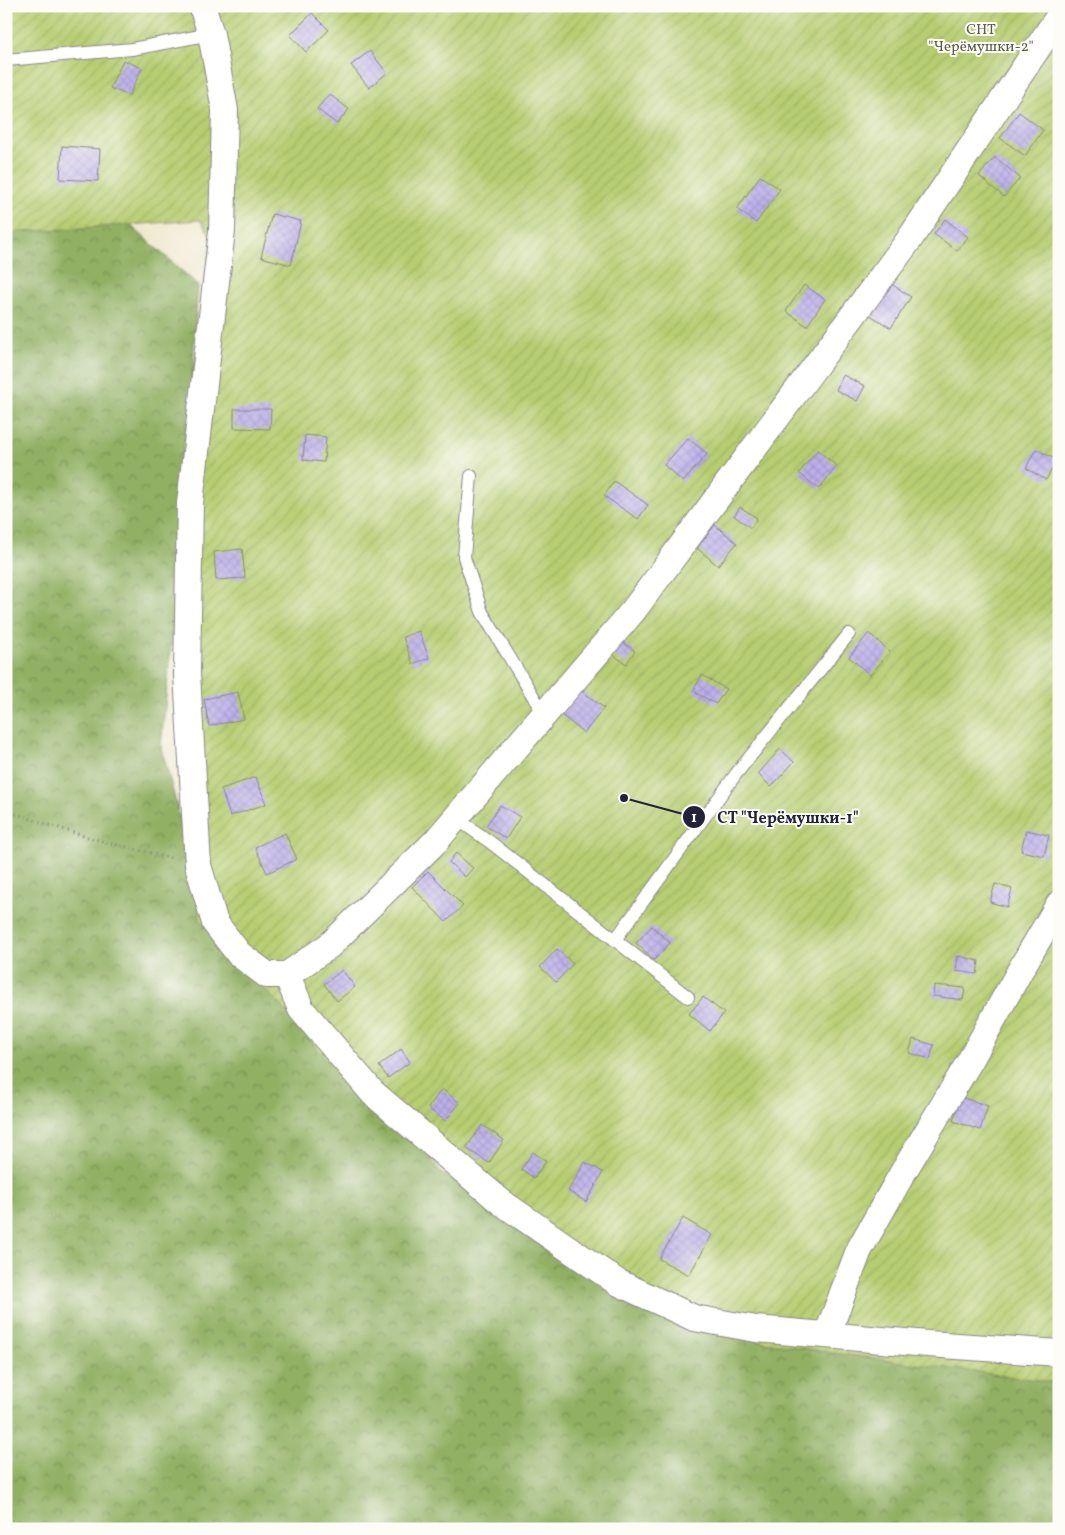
<svg xmlns="http://www.w3.org/2000/svg" width="1065" height="1535" font-family="Vollkorn,serif">
	<style>
		.forest { fill: url(#forest-crowns); stroke: #5a694f }
		.garden { fill: url(#garden-furrows); stroke: #6c7856 }
		.building { fill: url(#building-cross-hatch) }
		.lines { fill: none; stroke-linecap: round; stroke-linejoin: round }
		.service-casing { stroke: #888585; stroke-width: 14 }
		.minor-casing { stroke: #888585; stroke-width: 28 }
		.path { stroke: #888585; stroke-width: 3; stroke-dasharray: 1 4; stroke-linecap: butt }
		.service { stroke: #fff; stroke-width: 12 }
		.minor { stroke: #fff; stroke-width: 26 }
		.labels { text-anchor: middle; dominant-baseline: central; stroke-width: 4; stroke-linejoin: round; paint-order: stroke }
		.park-label { font-size: 15px; fill: #565e4e; stroke: #fdfcf7 }
		.leader { fill: none; stroke: #22223b; stroke-width: 2 }
		.callout-dot { fill: #22223b; stroke: #fdfcf7; stroke-width: 2 }
		.mark-label { font-size: 15px; text-anchor: middle; font-weight: bold; fill: #fff }
		.callout-label { font-size: 16px; text-anchor: middle; font-weight: bold; fill: #22223b; stroke: #fdfcf7; stroke-width: 4; stroke-linejoin: round; paint-order: stroke }
	</style>
	<defs>
		<pattern id="forest-crowns" width="20" height="18" patternUnits="userSpaceOnUse" patternTransform="scale(1.25)"><rect width="20" height="18" fill="#91b063"/><path d="M2 6a3 3 0 1 1 6 0M12 15a3 3 0 1 1 6 0" fill="none" stroke="#768f53"/></pattern>
		<pattern id="garden-furrows" width="10" height="10" patternUnits="userSpaceOnUse" patternTransform="scale(1.25)"><rect width="10" height="10" fill="#b7cd71"/><path d="M-1 1l2-2M0 10L10 0M9 11l2-2" fill="none" stroke="#9db063"/></pattern>
		<pattern id="building-cross-hatch" width="8" height="8" patternUnits="userSpaceOnUse" patternTransform="scale(1.25)"><rect width="8" height="8" fill="#bcb0e9"/><path d="M0 0l8 8M0 8l8-8" fill="none" stroke="#a197c9"/></pattern>
	</defs>
	<rect width="100%" height="100%" fill="#fdfcf7"/>
	<filter id="ink" filterUnits="userSpaceOnUse"><feTurbulence type="fractalNoise" baseFrequency=".02" numOctaves="2"/><feDisplacementMap in="SourceGraphic" scale="10" xChannelSelector="R" yChannelSelector="G"/><feConvolveMatrix kernelMatrix="1 2 1 2 8 2 1 2 1" color-interpolation-filters="sRGB"/></filter>
	<filter id="wash" filterUnits="userSpaceOnUse"><feTurbulence type="fractalNoise" baseFrequency=".0096" numOctaves="4" result="noise"/><feDisplacementMap in="SourceGraphic" scale="20" xChannelSelector="R" yChannelSelector="G"/><feGaussianBlur stdDeviation="1.12" result="paint"/><feColorMatrix in="noise" values="0 0 0 0 0 0 0 0 0 0 0 0 0 0 0 0 0 1.4 0 .05"/><feComposite in="paint" operator="in"/></filter>
	<g filter="url(#wash)">
		<rect width="100%" height="100%" fill="#efe8cf"/>
		<polygon class="forest" points="6,115 198,285 180,559 161,746 204,908 444,1175 674,1299 1059,1371 1059,1529 14,1529 6,1520"/>
		<polygon class="garden" points="6,6 1059,6 1059,1383 826,1352 690,1330 498,1214 366,1106 283,1008 200,921 177,675 175,506 212,237 200,220 6,233"/>
		<g id="blocks">
			<g class="building">
				<polygon points="312,13 329,30 306,52 290,35"/>
				<polygon points="370,51 387,73 369,88 351,65"/>
				<polygon points="123,60 142,68 129,96 110,88"/>
				<polygon points="329,94 349,109 337,124 317,109"/>
				<polygon points="1019,112 1043,130 1025,156 1000,138"/>
				<polygon points="62,146 100,149 98,181 60,179"/>
				<polygon points="995,157 1020,178 1004,197 979,176"/>
				<polygon points="760,176 780,189 756,223 737,209"/>
				<polygon points="272,214 301,221 291,265 261,257"/>
				<polygon points="945,219 968,237 957,251 934,234"/>
				<polygon points="890,283 911,297 891,328 870,315"/>
				<polygon points="804,285 825,299 807,326 786,311"/>
				<polygon points="843,375 865,386 857,401 836,390"/>
				<polygon points="234,409 271,409 270,429 234,428"/>
				<polygon points="305,435 326,437 324,462 303,460"/>
				<polygon points="688,438 707,454 683,482 664,465"/>
				<polygon points="1036,449 1057,460 1046,480 1026,468"/>
				<polygon points="817,450 837,466 819,489 799,473"/>
				<polygon points="614,481 648,505 638,519 604,496"/>
				<polygon points="740,507 757,518 751,528 734,516"/>
				<polygon points="715,525 737,543 718,566 697,548"/>
				<polygon points="242,549 245,578 216,580 214,552"/>
				<polygon points="419,631 429,658 413,664 403,637"/>
				<polygon points="869,633 890,652 870,675 849,657"/>
				<polygon points="620,641 635,651 626,664 612,654"/>
				<polygon points="702,675 726,689 716,704 693,691"/>
				<polygon points="579,689 604,708 584,733 560,714"/>
				<polygon points="238,692 244,719 209,726 204,699"/>
				<polygon points="780,749 794,762 771,787 758,774"/>
				<polygon points="256,777 266,804 230,816 221,789"/>
				<polygon points="500,805 520,817 506,839 486,826"/>
				<polygon points="1026,830 1049,835 1044,856 1021,851"/>
				<polygon points="285,833 297,859 267,873 255,847"/>
				<polygon points="456,853 473,868 465,877 449,862"/>
				<polygon points="428,871 463,906 446,922 412,887"/>
				<polygon points="995,884 1012,889 1007,907 990,902"/>
				<polygon points="652,926 670,943 654,960 636,943"/>
				<polygon points="557,949 573,964 556,982 540,967"/>
				<polygon points="958,956 979,961 977,974 956,971"/>
				<polygon points="342,970 355,987 337,1001 324,984"/>
				<polygon points="934,985 965,988 963,1000 933,996"/>
				<polygon points="703,997 724,1013 710,1031 689,1014"/>
				<polygon points="913,1039 934,1045 930,1059 909,1053"/>
				<polygon points="401,1049 410,1062 388,1078 379,1066"/>
				<polygon points="442,1089 460,1103 445,1121 428,1108"/>
				<polygon points="961,1097 988,1106 980,1130 953,1121"/>
				<polygon points="482,1125 504,1140 489,1163 466,1148"/>
				<polygon points="533,1152 546,1161 534,1178 521,1169"/>
				<polygon points="585,1162 603,1172 586,1202 568,1191"/>
				<polygon points="683,1218 712,1235 689,1275 659,1259"/>
			</g>
		</g>
	</g>
	<g filter="url(#ink)">
		<use href="#blocks" fill-opacity="0" stroke="#888585" stroke-width="1"/>
		<g class="lines">
			<g class="service-casing">
				<g id="service">
					<polyline points="6,60 132,49 211,34"/>
					<polyline points="471,476 464,557 482,612 544,714"/>
					<polyline points="456,818 490,842 688,997"/>
					<polyline points="615,940 736,774 849,634"/>
				</g>
			</g>
			<g class="minor-casing">
				<g id="minor">
					<polyline points="202,6 211,34 225,110 222,231 190,503 187,674 198,865 215,923 239,954 267,975 287,975 330,945 436,841 633,611 909,240 1059,16"/>
					<polyline points="287,975 301,1009 373,1093 501,1202 617,1282 694,1318 756,1329 928,1344 1059,1353"/>
					<polyline points="827,1335 859,1250 902,1174 971,1059 1022,967 1059,904"/>
				</g>
			</g>
			<polyline class="path" points="6,811 94,839 171,858"/>
			<use href="#service" class="service"/>
			<use href="#minor" class="minor"/>
		</g>
	</g>
	<g class="labels">
		<g class="park-label">
			<text x="981" y="30">СНТ<tspan x="981" dy="17">"Черёмушки-2"</tspan></text>
		</g>
	</g>
	<path class="leader" d="M624 798L694 817"/>
	<g class="callout-dot">
		<circle cx="624" cy="798" r="5"/>
		<circle cx="694" cy="817" r="12"/>
	</g>
	<g class="mark-label">
		<text x="694" y="822">1</text>
	</g>
	<g class="callout-label">
		<text x="788" y="823">СТ "Черёмушки-1"</text>
	</g>
	<rect width="1065" height="1535" fill="none" stroke="#fdfcf7" stroke-width="25"/>
</svg>
